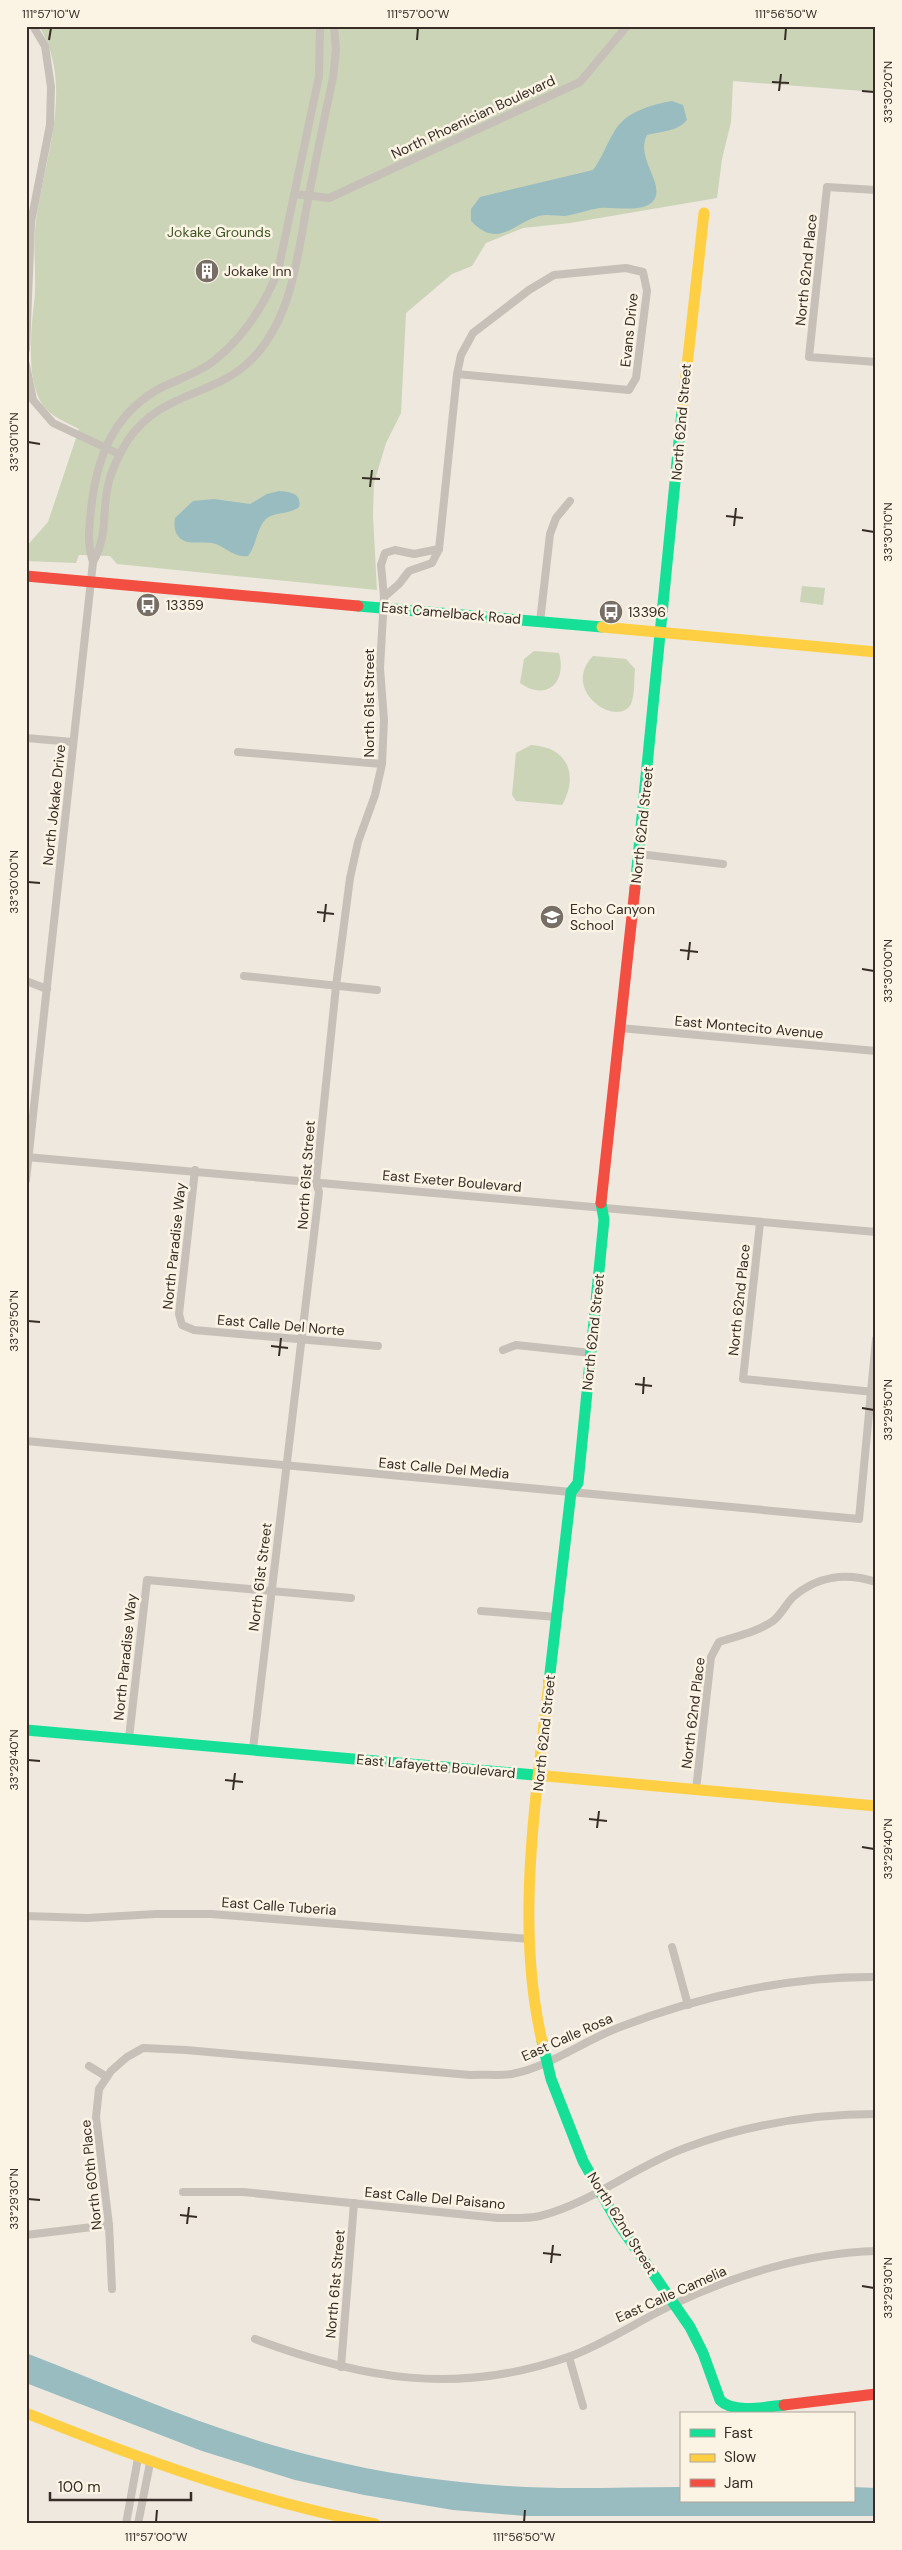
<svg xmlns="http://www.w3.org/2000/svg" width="902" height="2550" font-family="'DM Sans',sans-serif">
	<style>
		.green { fill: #cbd4b7 }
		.water { fill: #99bcc0 }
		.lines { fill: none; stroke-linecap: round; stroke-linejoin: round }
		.street { stroke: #c6c0b8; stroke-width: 8 }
		.fast { stroke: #16e098; stroke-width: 11 }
		.slow { stroke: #ffcf43; stroke-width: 11 }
		.jam { stroke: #f24e42; stroke-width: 11 }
		.ticks { fill: none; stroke: #372d26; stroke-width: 2 }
		.labels { text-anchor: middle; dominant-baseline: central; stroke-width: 5; stroke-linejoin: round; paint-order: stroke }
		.street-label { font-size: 14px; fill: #372d26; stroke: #fbf4e5 }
		.park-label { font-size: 14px; fill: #405727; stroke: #fbf4e5 }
		.poi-label { font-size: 14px; fill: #372d26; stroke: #fbf4e5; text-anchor: start }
		.neatline { fill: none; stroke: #372d26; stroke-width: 2 }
		.ticks-label { font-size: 12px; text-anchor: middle; fill: #372d26 }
	</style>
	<rect width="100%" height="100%" fill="#eee8de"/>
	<g class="green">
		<path d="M39 26H876V92L733 81 731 122 722 159 717 198 570 223 523 228 486 243 472 266 452 274 406 313 401 413 386 443 374 483 373 516 377 590 117 564 110 556 79 555 76 563 26 561V547L48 522 79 429C66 422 51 417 42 404 26 379 31 331 34 303 37 279 33 254 35 231 41 164 77 89 39 26Z"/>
		<polygon points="802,586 825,588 823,605 800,602"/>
		<path d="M534 651 559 653C567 682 547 702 520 683L524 659Z"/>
		<path d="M593 656 626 659 635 669C634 679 635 695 631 704 617 729 560 690 593 656Z"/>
		<path d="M531 745C568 747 579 775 562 805L516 801 512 795 516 753Z"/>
	</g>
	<g class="water">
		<path d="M672 101 683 105 687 120C677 132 661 131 647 135 635 158 665 183 654 200 644 214 613 206 599 208 588 210 577 214 565 216 559 216 553 215 546 215 518 216 501 253 471 221V209L480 197 593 170C602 158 606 145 614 132 626 111 651 105 672 101Z"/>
		<path d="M279 491C290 492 302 493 299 507 289 515 275 511 266 519 256 529 257 545 248 556 233 558 226 546 212 543 202 541 189 545 181 539 174 534 174 525 175 518L193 501 214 499 250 504 267 494Z"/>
		<path d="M26 2353C124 2391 219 2434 321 2458 381 2473 445 2482 507 2486 565 2490 623 2487 681 2487V2501H853V2487L876 2488V2516H525L453 2510 364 2495 295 2480 202 2451 26 2383Z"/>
	</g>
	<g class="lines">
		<g class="street">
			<polyline points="876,190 827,187 809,357 876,362"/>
			<polyline points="295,194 329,198 580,82 627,26"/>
			<polyline points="26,349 31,222 50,125 51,87 45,46 33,26"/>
			<polyline points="26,365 33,400 53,423 119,454"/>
			<path d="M93 562C87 543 89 529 91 510 96 461 111 418 155 391 174 380 198 374 215 360 245 336 264 306 278 271L319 76 320 26"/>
			<polyline points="384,597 399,584 409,571 432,563 439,549 457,374 461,355 473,333 529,290 554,275 626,268 643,272 647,291 636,378 629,390 457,374"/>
			<polyline points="540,622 550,534 556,518 570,501"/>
			<polyline points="26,738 73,742"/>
			<polyline points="238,752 382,764"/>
			<polyline points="639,854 723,864"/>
			<polyline points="244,976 377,990"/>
			<polyline points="26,981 47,989"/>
			<polyline points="620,1028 876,1051"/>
			<polyline points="26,1157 876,1232"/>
			<polyline points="195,1170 179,1314 182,1325 194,1330 378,1346"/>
			<path d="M26 1180 93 562C108 536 102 512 108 485 112 468 119 454 128 440 162 391 213 397 250 361 293 319 297 256 308 200 316 159 324 119 333 78L336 50 334 26"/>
			<polyline points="760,1223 743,1379 874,1392"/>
			<polyline points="503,1350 516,1345 591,1353"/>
			<polyline points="26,1441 859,1519 876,1339"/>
			<polyline points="481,1611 557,1617"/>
			<polyline points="129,1738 147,1580 351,1598"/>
			<polyline points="253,1749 319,1192 316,1182 336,986 350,878 358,842 375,795 382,764 384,720 380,668 384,597 381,565 385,553 395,550 414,554 439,549"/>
			<path d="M696 1790 711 1657 719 1642C737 1636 757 1632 773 1621 781 1615 786 1604 793 1597 817 1576 846 1572 876 1582"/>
			<polyline points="26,1916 87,1918 156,1914 211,1914 529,1939"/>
			<polyline points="672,1947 688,2005"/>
			<polyline points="89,2066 107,2077"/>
			<path d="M183 2192H243L498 2218C512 2218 527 2219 540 2216 592 2203 635 2166 685 2148 746 2125 811 2114 876 2114"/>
			<polyline points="26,2235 109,2225"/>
			<path d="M112 2289 109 2225 96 2117 99 2089 111 2071 127 2057 143 2048 186 2050 470 2075C484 2074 499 2076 512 2074 549 2067 585 2040 620 2027 700 1996 790 1976 876 1977"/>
			<path d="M255 2339C362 2379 457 2396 568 2357 601 2346 640 2320 672 2305 734 2275 807 2253 876 2251"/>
			<polyline points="569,2357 583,2406"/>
			<polyline points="341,2367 354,2203"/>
			<polyline points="126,2524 138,2458"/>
			<polyline points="138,2524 150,2463"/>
		</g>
		<g class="fast">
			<polyline points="358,606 602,627"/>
			<polyline points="635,888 682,411"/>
			<polyline points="549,1682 571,1492 578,1483 604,1220 601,1203"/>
			<polyline points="26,1730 546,1776"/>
			<path d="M542 2041 551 2079 583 2161 618 2223 690 2327 703 2353 720 2400C733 2414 766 2407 784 2405"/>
		</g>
		<g class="slow">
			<polyline points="682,411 704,213"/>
			<polyline points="602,627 876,652"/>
			<polyline points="546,1776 876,1806"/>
			<path d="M542 2041C515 1925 536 1799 549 1682"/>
			<path d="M26 2413C140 2459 254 2501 375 2524"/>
		</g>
		<g class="jam">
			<polyline points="26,576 358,606"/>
			<polyline points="601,1203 635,888"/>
			<polyline points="784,2405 876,2394"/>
		</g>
	</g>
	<path class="ticks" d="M49 40 51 28M417 40 418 28M785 40 786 28M772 82 789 83M779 91 781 74M862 91 874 92M28 442 40 444M362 478 380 479M370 487 372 470M726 516 743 518M734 526 736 508M862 530 874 532M28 882 40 883M317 912 334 914M324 922 326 904M680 950 698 952M688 960 690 942M862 969 874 971M28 1321 40 1322M271 1346 288 1348M279 1356 281 1338M635 1384 652 1386M643 1394 644 1377M862 1408 874 1410M28 1760 40 1761M225 1780 243 1782M233 1790 235 1773M589 1819 607 1821M597 1828 599 1811M862 1847 874 1849M28 2199 40 2200M180 2215 197 2217M187 2224 189 2207M543 2253 561 2255M551 2263 553 2245M862 2286 874 2288M156 2522 157 2510M524 2522 525 2510"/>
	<defs>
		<g id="building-disc" transform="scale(1.25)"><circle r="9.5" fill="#776e66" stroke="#fbf4e5"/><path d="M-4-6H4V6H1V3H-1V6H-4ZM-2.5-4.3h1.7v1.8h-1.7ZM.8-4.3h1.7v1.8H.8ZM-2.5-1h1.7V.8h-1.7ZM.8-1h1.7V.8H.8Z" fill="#fff"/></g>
		<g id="bus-disc" transform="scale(1.25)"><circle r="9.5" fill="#776e66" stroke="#fbf4e5"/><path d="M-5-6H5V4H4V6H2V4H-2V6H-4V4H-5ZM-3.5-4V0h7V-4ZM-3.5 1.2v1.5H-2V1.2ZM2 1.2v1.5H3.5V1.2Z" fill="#fff"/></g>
		<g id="school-disc" transform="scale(1.25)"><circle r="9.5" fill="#776e66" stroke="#fbf4e5"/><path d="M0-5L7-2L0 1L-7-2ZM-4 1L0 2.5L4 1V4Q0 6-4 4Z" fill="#fff"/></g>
	</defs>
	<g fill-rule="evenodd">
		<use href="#building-disc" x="207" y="271"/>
		<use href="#bus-disc" x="148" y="605"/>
		<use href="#bus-disc" x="611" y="612"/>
		<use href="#school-disc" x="552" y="917"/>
	</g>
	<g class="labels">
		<g class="street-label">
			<text transform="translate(473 117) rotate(-25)">North Phoenician Boulevard</text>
			<text transform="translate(806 270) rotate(-84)">North 62nd Place</text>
			<text transform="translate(629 330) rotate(-84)">Evans Drive</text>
			<text transform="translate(681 422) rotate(-85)">North 62nd Street</text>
			<text transform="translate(451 613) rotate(5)">East Camelback Road</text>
			<text transform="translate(369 703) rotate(-90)">North 61st Street</text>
			<text transform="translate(54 805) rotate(-84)">North Jokake Drive</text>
			<text transform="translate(642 825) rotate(-84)">North 62nd Street</text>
			<text transform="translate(749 1027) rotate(5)">East Montecito Avenue</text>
			<text transform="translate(306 1175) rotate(-86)">North 61st Street</text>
			<text transform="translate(452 1181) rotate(5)">East Exeter Boulevard</text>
			<text transform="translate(174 1246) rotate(-84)">North Paradise Way</text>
			<text transform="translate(739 1300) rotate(-84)">North 62nd Place</text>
			<text transform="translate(281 1325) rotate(5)">East Calle Del Norte</text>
			<text transform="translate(593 1332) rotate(-84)">North 62nd Street</text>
			<text transform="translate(444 1468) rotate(5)">East Calle Del Media</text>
			<text transform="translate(260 1577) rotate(-83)">North 61st Street</text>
			<text transform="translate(125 1657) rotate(-84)">North Paradise Way</text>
			<text transform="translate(693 1713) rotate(-83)">North 62nd Place</text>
			<text transform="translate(544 1733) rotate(-84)">North 62nd Street</text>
			<text transform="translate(436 1766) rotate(5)">East Lafayette Boulevard</text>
			<text transform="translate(279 1906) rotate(4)">East Calle Tuberia</text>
			<text transform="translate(567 2037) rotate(-24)">East Calle Rosa</text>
			<text transform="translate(91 2175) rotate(-96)">North 60th Place</text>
			<text transform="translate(435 2198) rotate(5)">East Calle Del Paisano</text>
			<text transform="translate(622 2223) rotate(58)">North 62nd Street</text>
			<text transform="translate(335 2284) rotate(-85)">North 61st Street</text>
			<text transform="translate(671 2294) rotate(-24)">East Calle Camelia</text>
		</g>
		<g class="park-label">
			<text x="219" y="232">Jokake Grounds</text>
		</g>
		<g class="poi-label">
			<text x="224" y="271">Jokake Inn</text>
			<text x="166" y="605">13359</text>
			<text x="628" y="612">13396</text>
			<text x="570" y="909">Echo Canyon<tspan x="570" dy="16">School</tspan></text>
		</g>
	</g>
	<rect width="902" height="2550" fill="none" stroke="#fbf4e5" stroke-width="55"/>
	<rect x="680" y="2412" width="175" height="90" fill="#fbf4e5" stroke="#ada499"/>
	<rect x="690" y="2429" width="25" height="8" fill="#16e098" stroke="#ada499"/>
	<text x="724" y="2438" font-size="15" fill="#372d26">Fast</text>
	<rect x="690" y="2454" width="25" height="8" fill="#ffcf43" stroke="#ada499"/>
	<text x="724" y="2462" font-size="15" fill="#372d26">Slow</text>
	<rect x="690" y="2479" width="25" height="8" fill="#f24e42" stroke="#ada499"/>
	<text x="724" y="2488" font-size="15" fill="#372d26">Jam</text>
	<path d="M50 2492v8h141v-8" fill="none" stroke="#372d26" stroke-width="2.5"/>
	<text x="58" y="2492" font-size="15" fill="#372d26" stroke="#fbf4e5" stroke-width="4" paint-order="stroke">100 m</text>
	<rect x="28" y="28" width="846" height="2494" class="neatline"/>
	<g class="ticks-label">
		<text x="51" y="18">111°57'10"W</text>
		<text x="418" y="18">111°57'00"W</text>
		<text x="786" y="18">111°56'50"W</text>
		<text transform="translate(888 92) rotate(-90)" y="4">33°30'20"N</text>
		<text transform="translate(14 442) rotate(-90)" y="4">33°30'10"N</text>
		<text transform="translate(888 532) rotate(-90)" y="4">33°30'10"N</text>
		<text transform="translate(14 882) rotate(-90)" y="4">33°30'00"N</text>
		<text transform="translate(888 971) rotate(-90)" y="4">33°30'00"N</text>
		<text transform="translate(14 1321) rotate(-90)" y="4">33°29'50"N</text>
		<text transform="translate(888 1410) rotate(-90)" y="4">33°29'50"N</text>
		<text transform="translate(14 1760) rotate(-90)" y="4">33°29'40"N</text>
		<text transform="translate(888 1849) rotate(-90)" y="4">33°29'40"N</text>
		<text transform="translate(14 2199) rotate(-90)" y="4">33°29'30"N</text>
		<text transform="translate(888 2288) rotate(-90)" y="4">33°29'30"N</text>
		<text x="156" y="2541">111°57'00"W</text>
		<text x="524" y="2541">111°56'50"W</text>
	</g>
</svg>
